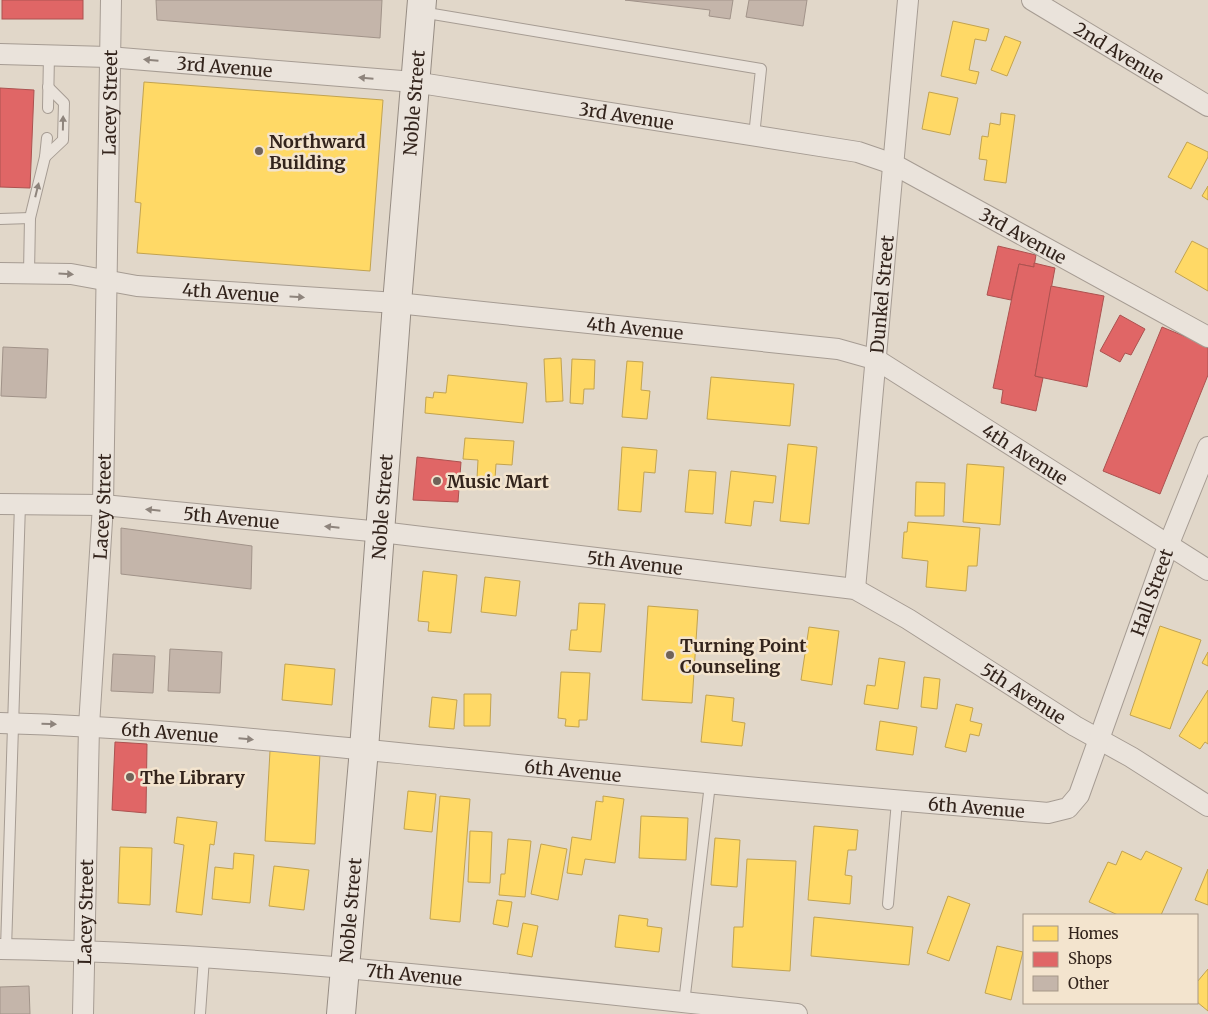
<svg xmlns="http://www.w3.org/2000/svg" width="1208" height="1014" font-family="Merriweather,serif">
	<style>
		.homes { fill: #ffd966; stroke: #c2a350 }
		.shops { fill: #e06666; stroke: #ac5250 }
		.building { fill: #c4b5aa; stroke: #a19389 }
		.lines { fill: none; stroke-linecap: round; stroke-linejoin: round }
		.lane-casing { stroke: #a69c93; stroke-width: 12 }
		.street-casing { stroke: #a69c93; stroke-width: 22 }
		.secondary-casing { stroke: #968c83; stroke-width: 30 }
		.lane { stroke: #eae3db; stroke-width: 10 }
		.street { stroke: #eae3db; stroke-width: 20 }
		.secondary { stroke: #eae3db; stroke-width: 28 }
		.oneway { fill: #8e847c }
		.poi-dot { fill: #706359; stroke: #f3e4ce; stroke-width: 2 }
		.labels { text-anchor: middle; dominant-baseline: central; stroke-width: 5; stroke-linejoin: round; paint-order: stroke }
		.street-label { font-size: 18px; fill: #33241c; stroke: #f3e4ce }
		.poi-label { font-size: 18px; font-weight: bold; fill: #33241c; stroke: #f3e4ce; text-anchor: start }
	</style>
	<rect width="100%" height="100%" fill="#e1d7c9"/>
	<g class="homes">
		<polygon points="953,21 989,29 986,41 975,39 969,70 979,72 976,84 941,76"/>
		<polygon points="1005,36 1021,42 1007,76 991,70"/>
		<polygon points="144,82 383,100 370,271 137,253 141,203 135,202"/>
		<polygon points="929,92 958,98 950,135 922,129"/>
		<polygon points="1001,113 1015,115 1006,183 984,180 987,160 979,159 982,136 988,137 990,123 1000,125"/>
		<polygon points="1187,142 1208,152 1208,157 1191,189 1168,177"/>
		<polygon points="1208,186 1208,200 1202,196"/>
		<polygon points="1192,241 1208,249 1208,291 1175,272"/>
		<polygon points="561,358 563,401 546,402 544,359"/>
		<polygon points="572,359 595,360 594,389 584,389 583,404 570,403"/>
		<polygon points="627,361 643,362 641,390 650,391 647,419 622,417"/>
		<polygon points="448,375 527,383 523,423 425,413 426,397 433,398 434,392 446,393"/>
		<polygon points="711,377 794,384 790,426 707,419"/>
		<polygon points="465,438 514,441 512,465 496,464 495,479 477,478 478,460 463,459"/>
		<polygon points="788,444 817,447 809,524 780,521"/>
		<polygon points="622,447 657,450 655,473 644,472 641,512 618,510"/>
		<polygon points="967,464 1004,467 1000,525 963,522"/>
		<polygon points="689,470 716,472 713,514 685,512"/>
		<polygon points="731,471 776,476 773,503 754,501 751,526 725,523"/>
		<polygon points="916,482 945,483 944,516 915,516"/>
		<polygon points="908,522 980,528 977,566 968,566 966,591 926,587 928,561 902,558 904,532 907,532"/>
		<polygon points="423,571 457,575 451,633 428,631 429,622 418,621"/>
		<polygon points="485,577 520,581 516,616 481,612"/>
		<polygon points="579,603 605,604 601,652 569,650 571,630 577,630"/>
		<polygon points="648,606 698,610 692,703 642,700"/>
		<polygon points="1160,626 1201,640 1170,729 1130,715"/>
		<polygon points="809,627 839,631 832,685 801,680"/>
		<polygon points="1208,652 1208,666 1202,663"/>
		<polygon points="879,658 905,662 898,709 864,704 867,685 875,686"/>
		<polygon points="285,664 335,669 332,705 282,700"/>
		<polygon points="561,672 590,673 587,720 579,720 579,727 565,726 566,719 558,718"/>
		<polygon points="924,677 940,679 937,709 921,707"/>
		<polygon points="1208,690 1208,744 1205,742 1200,749 1179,736"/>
		<polygon points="464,694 491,694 490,726 464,726"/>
		<polygon points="706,695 734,698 732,721 745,723 742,746 701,742"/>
		<polygon points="432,697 457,700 454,729 429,727"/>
		<polygon points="956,704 973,708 970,721 982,724 979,736 970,734 966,752 945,747"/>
		<polygon points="880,721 917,727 913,755 876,750"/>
		<polygon points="270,751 320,754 315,844 265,841"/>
		<polygon points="408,791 436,794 432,832 404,829"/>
		<polygon points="440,796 470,799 460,922 430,919"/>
		<polygon points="603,796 624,799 615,863 585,859 582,875 567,873 572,837 591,840 596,801 603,802"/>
		<polygon points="641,816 688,818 686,860 639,858"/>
		<polygon points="177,817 217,822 214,845 210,844 202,915 176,912 184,845 174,843"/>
		<polygon points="814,826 858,830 856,850 848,850 845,875 852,876 850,904 808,900"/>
		<polygon points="470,831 492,832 490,883 468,882"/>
		<polygon points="715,838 740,840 737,887 711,885"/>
		<polygon points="508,839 531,841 525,897 499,895 501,874 505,874"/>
		<polygon points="541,844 567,849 558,900 531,894"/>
		<polygon points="120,847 152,848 150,905 118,903"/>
		<polygon points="1122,851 1141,860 1146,851 1182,868 1161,915 1118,915 1089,902 1108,862 1116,865"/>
		<polygon points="234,853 254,855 250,903 212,899 215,867 233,869"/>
		<polygon points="747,859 796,861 790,971 732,967 734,927 743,927"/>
		<polygon points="274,866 309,870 304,910 269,906"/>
		<polygon points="1208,869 1208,905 1195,900"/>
		<polygon points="948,896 970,904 949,961 927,953"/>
		<polygon points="497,900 512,902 508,927 493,924"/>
		<polygon points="619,915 648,919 647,926 662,928 659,952 615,947"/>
		<polygon points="814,917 913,927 909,965 811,956"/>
		<polygon points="523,923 538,926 532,957 517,954"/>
		<polygon points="997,946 1023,952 1011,1000 985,993"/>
		<polygon points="1208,969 1208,1011 1197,1002 1197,982"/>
	</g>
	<g class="shops">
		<rect x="2" y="0" width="81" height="19"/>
		<polygon points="0,88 34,90 30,188 0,187"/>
		<polygon points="998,246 1036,255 1034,267 1019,264 1011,300 987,295"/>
		<polygon points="1034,263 1055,268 1035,376 1043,378 1036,411 1001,403 1003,390 993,388 1019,264 1034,267"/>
		<polygon points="1051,286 1104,296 1087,387 1035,376"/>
		<polygon points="1120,315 1145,329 1131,355 1125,353 1120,362 1100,351"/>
		<polygon points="1162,327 1208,346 1208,375 1160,494 1103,471"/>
		<polygon points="417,457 461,462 458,502 413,500"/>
		<polygon points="115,742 147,744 146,813 112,810"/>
	</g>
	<g class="building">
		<polygon points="156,0 382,0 380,38 157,20"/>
		<polygon points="625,0 733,0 730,19 709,16 710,10"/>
		<polygon points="749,0 807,0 803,26 746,17"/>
		<polygon points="3,347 48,349 46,398 1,396"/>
		<polygon points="121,528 252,546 251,589 121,574"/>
		<polygon points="170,649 222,652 220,693 168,691"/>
		<polygon points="113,654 155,656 153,693 111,691"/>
		<polygon points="29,986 30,1014 0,1014 0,987"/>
	</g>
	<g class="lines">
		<g class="lane-casing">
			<g id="lane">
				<polyline points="421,12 761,69 754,136"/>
				<polyline points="48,108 49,55"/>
				<polyline points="45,157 63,140 64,103 48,87"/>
				<polyline points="0,219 30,218"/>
				<polyline points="29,273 30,218 45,157 47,138"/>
				<polyline points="888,904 897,801"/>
				<polyline points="6,949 20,504"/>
				<polyline points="684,1003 710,784"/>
				<polyline points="200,1014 204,958"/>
			</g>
		</g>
		<g class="street-casing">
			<g id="street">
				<path id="s1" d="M1032 0 1208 106"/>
				<path id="s2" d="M0 54 108 57 414 82 858 152 893 164 1208 337"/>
				<path id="s3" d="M0 273 71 274 137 286 397 303 838 349 877 360 1208 570"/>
				<path id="s4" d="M0 504 103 505 381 532 855 589 908 619 1075 726 1131 757 1208 806"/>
				<path id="s5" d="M855 589 908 0"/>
				<path id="s6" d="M0 723C153 727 306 744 459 759 655 779 852 797 1048 813L1068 808 1079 795 1168 546 1208 447"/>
				<path id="s7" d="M0 949C267 953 532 987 797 1014"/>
				<path id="s8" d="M83 1014 89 726 103 505 111 0"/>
			</g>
		</g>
		<g class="secondary-casing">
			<g id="secondary">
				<path id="s9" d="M341 1014 364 749 397 303 422 0"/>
			</g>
		</g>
		<use href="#lane" class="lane"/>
		<use href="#street" class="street"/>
		<use href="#secondary" class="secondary"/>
	</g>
	<defs><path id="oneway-solid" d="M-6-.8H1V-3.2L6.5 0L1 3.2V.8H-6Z" transform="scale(1.25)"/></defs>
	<g class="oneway">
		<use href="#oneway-solid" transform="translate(151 60) rotate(-175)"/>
		<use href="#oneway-solid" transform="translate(366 78) rotate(-175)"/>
		<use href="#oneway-solid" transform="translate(63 123) rotate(-89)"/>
		<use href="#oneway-solid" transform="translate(37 190) rotate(-76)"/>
		<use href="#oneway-solid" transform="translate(66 274) rotate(3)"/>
		<use href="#oneway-solid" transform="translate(297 297) rotate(4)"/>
		<use href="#oneway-solid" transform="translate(153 510) rotate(-174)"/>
		<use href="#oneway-solid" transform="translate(332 527) rotate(-174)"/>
		<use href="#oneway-solid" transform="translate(49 724) rotate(2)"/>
		<use href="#oneway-solid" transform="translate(246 739) rotate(5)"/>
	</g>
	<g class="poi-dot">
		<circle cx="259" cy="151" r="5"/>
		<circle cx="437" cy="481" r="5"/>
		<circle cx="670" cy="655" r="5"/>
		<circle cx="130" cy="777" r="5"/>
	</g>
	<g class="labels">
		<g class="street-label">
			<text stroke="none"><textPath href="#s1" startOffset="102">2nd Avenue</textPath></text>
			<text stroke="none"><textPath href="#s2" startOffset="225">3rd Avenue</textPath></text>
			<text stroke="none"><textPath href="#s8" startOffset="912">Lacey Street</textPath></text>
			<text stroke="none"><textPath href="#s9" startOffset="914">Noble Street</textPath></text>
			<text stroke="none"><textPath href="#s2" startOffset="630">3rd Avenue</textPath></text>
			<text stroke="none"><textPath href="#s2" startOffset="1050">3rd Avenue</textPath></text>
			<text stroke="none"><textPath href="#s3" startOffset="232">4th Avenue</textPath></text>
			<text stroke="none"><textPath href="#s5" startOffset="296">Dunkel Street</textPath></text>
			<text stroke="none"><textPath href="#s3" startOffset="638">4th Avenue</textPath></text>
			<text stroke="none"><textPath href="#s3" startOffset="1058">4th Avenue</textPath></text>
			<text stroke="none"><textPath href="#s8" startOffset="508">Lacey Street</textPath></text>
			<text stroke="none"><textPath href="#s9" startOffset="509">Noble Street</textPath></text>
			<text stroke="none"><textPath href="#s4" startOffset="232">5th Avenue</textPath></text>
			<text stroke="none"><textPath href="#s4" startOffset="638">5th Avenue</textPath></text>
			<text stroke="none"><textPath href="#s6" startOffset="1305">Hall Street</textPath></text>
			<text stroke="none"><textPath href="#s4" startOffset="1058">5th Avenue</textPath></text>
			<text stroke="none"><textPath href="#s6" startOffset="170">6th Avenue</textPath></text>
			<text stroke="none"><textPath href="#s6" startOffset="575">6th Avenue</textPath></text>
			<text stroke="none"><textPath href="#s6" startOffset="980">6th Avenue</textPath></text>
			<text stroke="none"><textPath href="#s9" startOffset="104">Noble Street</textPath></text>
			<text stroke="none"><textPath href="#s8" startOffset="102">Lacey Street</textPath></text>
			<text stroke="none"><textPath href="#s7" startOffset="415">7th Avenue</textPath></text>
		</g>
		<g class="poi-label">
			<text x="269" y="141">Northward<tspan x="269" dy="21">Building</tspan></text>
			<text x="447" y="481">Music Mart</text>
			<text x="680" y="645">Turning Point<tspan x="680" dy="21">Counseling</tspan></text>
			<text x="140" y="777">The Library</text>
		</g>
	</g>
	<rect x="1023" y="914" width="175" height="90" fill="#f3e4ce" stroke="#a69787"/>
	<rect x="1033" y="926" width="25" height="15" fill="#ffd966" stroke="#a69787"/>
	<text x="1068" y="939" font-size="15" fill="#33241c">Homes</text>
	<rect x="1033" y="952" width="25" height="15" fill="#e06666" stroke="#a69787"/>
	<text x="1068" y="964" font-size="15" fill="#33241c">Shops</text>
	<rect x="1033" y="976" width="25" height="15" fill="#c4b5aa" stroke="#a69787"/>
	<text x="1068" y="989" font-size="15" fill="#33241c">Other</text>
</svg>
